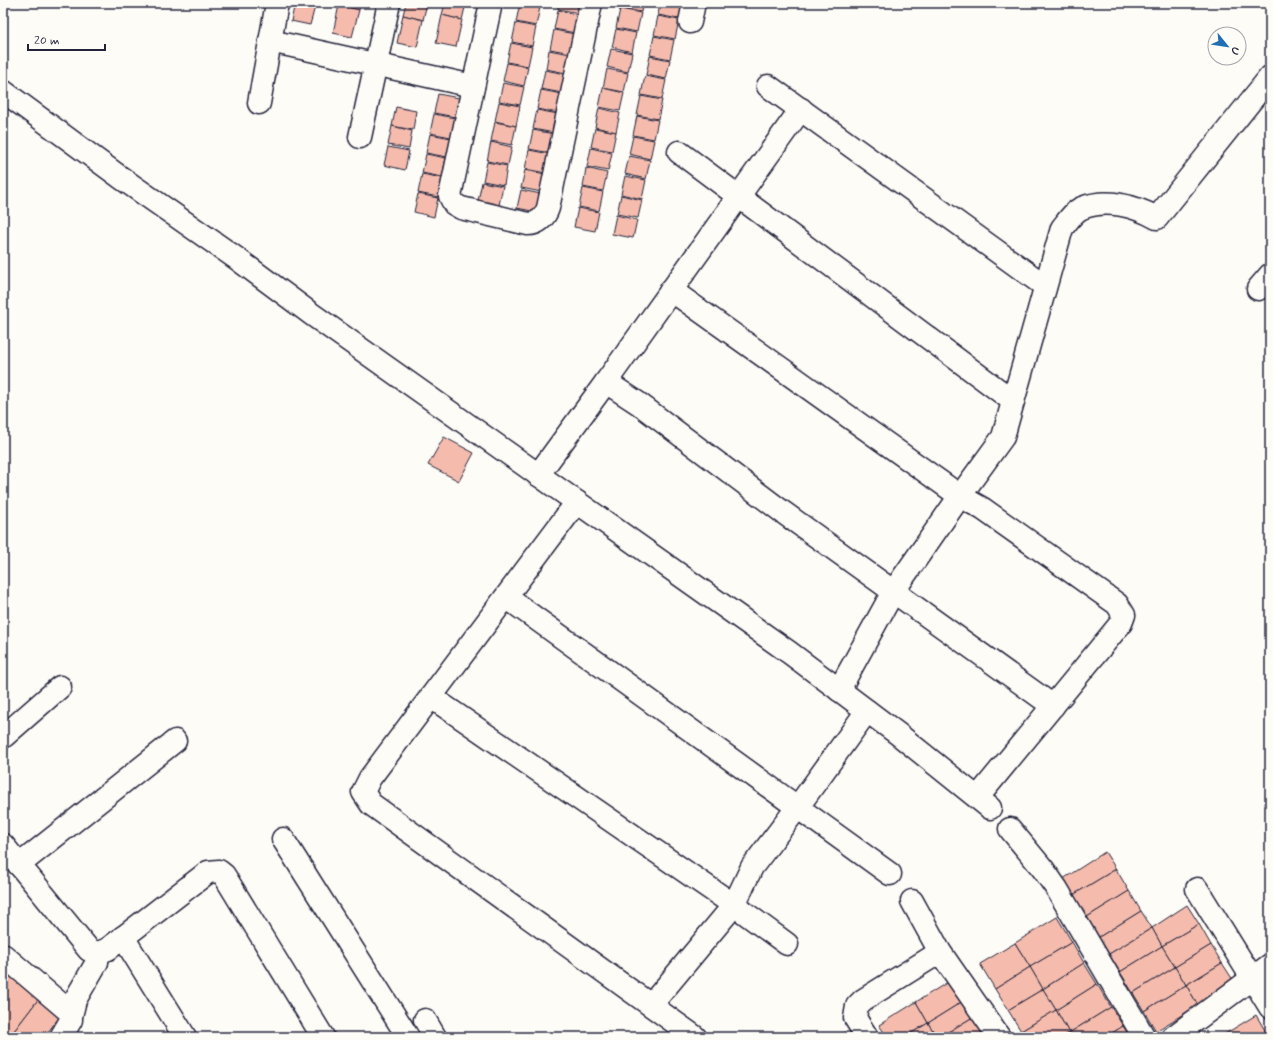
<svg xmlns="http://www.w3.org/2000/svg" width="1273" height="1040" font-family="Mynerve,sans-serif">
	<style>
		.building { fill: #f5bcad; stroke: #22223b }
		.lines { fill: none; stroke-linecap: round; stroke-linejoin: round }
		.street-casing { stroke: #22223b; stroke-width: 25 }
		.street { stroke: #fdfcf7; stroke-width: 22 }
	</style>
	<rect width="100%" height="100%" fill="#fdfcf7"/>
	<filter id="ink" filterUnits="userSpaceOnUse"><feTurbulence type="fractalNoise" baseFrequency=".025" numOctaves="2"/><feDisplacementMap in="SourceGraphic" scale="8" xChannelSelector="R" yChannelSelector="G"/><feConvolveMatrix kernelMatrix="1 2 1 2 8 2 1 2 1" color-interpolation-filters="sRGB"/></filter>
	<g filter="url(#ink)">
		<g class="building">
			<polygon points="295,3 316,3 310,25 291,21"/>
			<polygon points="339,3 360,3 359,10 339,5"/>
			<polygon points="406,3 427,3 423,20 403,15"/>
			<polygon points="445,3 466,3 462,20 442,15"/>
			<polygon points="520,3 540,7 536,26 516,22"/>
			<polygon points="526,3 541,3 541,6"/>
			<polygon points="559,3 581,3 579,13 558,9"/>
			<polygon points="621,3 643,3 641,12 620,8"/>
			<polygon points="660,3 682,3 679,19 658,15"/>
			<polygon points="339,5 359,10 352,37 333,33"/>
			<polygon points="620,9 641,13 637,32 616,28"/>
			<polygon points="558,10 579,15 575,33 554,29"/>
			<polygon points="403,15 423,20 417,47 397,43"/>
			<polygon points="442,15 462,20 456,47 436,43"/>
			<polygon points="658,16 679,20 675,39 654,35"/>
			<polygon points="516,23 536,27 532,46 512,42"/>
			<polygon points="616,29 636,33 632,52 612,47"/>
			<polygon points="554,30 575,34 571,53 550,49"/>
			<polygon points="654,36 674,40 670,59 650,55"/>
			<polygon points="511,43 532,47 528,66 507,62"/>
			<polygon points="611,49 632,53 628,72 607,67"/>
			<polygon points="549,50 570,54 566,73 546,69"/>
			<polygon points="650,56 670,60 666,79 646,75"/>
			<polygon points="507,63 528,67 524,86 503,81"/>
			<polygon points="607,69 628,73 624,92 603,88"/>
			<polygon points="545,70 566,74 562,93 541,89"/>
			<polygon points="645,76 666,80 662,99 641,95"/>
			<polygon points="503,83 524,87 520,105 499,101"/>
			<polygon points="603,88 624,93 620,111 599,107"/>
			<polygon points="541,90 562,94 558,113 537,109"/>
			<polygon points="438,94 459,98 455,117 434,113"/>
			<polygon points="641,96 662,100 658,119 637,115"/>
			<polygon points="499,102 520,106 516,126 495,121"/>
			<polygon points="396,107 416,111 413,130 392,126"/>
			<polygon points="599,108 620,113 616,132 595,127"/>
			<polygon points="537,110 558,114 554,133 533,129"/>
			<polygon points="434,114 455,118 451,137 430,133"/>
			<polygon points="637,116 658,120 654,139 633,135"/>
			<polygon points="495,122 516,126 512,145 491,141"/>
			<polygon points="392,126 412,131 409,149 388,145"/>
			<polygon points="595,128 616,132 612,151 591,147"/>
			<polygon points="533,130 554,134 550,153 529,149"/>
			<polygon points="430,134 451,138 447,157 426,153"/>
			<polygon points="633,136 654,140 650,159 629,154"/>
			<polygon points="491,142 512,147 508,165 487,161"/>
			<polygon points="388,147 409,151 405,170 384,165"/>
			<polygon points="591,148 612,153 608,171 587,167"/>
			<polygon points="529,150 550,154 546,173 525,169"/>
			<polygon points="426,154 446,158 442,177 422,173"/>
			<polygon points="629,156 650,160 646,179 625,174"/>
			<polygon points="487,162 507,166 504,185 483,181"/>
			<polygon points="586,168 607,173 603,191 583,187"/>
			<polygon points="525,170 545,174 542,192 521,188"/>
			<polygon points="422,174 442,178 438,197 418,193"/>
			<polygon points="625,176 646,180 642,199 621,194"/>
			<polygon points="482,182 503,186 499,205 478,201"/>
			<polygon points="583,188 603,192 599,211 579,207"/>
			<polygon points="521,190 541,194 537,212 517,208"/>
			<polygon points="418,194 438,198 434,217 414,212"/>
			<polygon points="621,195 642,200 638,218 617,214"/>
			<polygon points="578,208 599,212 595,231 574,227"/>
			<polygon points="616,215 637,220 633,238 612,234"/>
			<polygon points="444,437 474,453 459,481 428,465"/>
			<polygon points="1105,852 1116,869 1073,895 1063,879"/>
			<polygon points="1116,869 1129,891 1087,917 1073,895"/>
			<polygon points="1129,891 1141,911 1099,937 1087,917"/>
			<polygon points="1187,905 1199,924 1162,946 1152,928"/>
			<polygon points="1141,911 1152,928 1109,954 1099,937"/>
			<polygon points="1057,917 1072,942 1030,967 1015,943"/>
			<polygon points="1199,924 1211,945 1175,967 1162,946"/>
			<polygon points="1152,928 1162,946 1120,972 1109,954"/>
			<polygon points="1072,942 1084,963 1043,989 1030,967"/>
			<polygon points="1015,943 1030,967 995,989 980,964"/>
			<polygon points="1211,945 1222,963 1186,985 1175,967"/>
			<polygon points="1162,946 1175,967 1133,993 1120,972"/>
			<polygon points="1084,963 1097,984 1056,1010 1043,989"/>
			<polygon points="1222,963 1235,983 1198,1005 1186,985"/>
			<polygon points="1030,967 1043,989 1008,1010 995,989"/>
			<polygon points="1175,967 1186,985 1144,1011 1133,993"/>
			<polygon points="3,968 9,973 3,980"/>
			<polygon points="9,973 40,997 11,1035 3,1028 3,980"/>
			<polygon points="956,977 968,998 928,1023 916,1002"/>
			<polygon points="1097,984 1111,1007 1069,1033 1056,1010"/>
			<polygon points="1186,985 1198,1005 1156,1031 1144,1011"/>
			<polygon points="1043,989 1056,1010 1021,1031 1008,1010"/>
			<polygon points="40,997 62,1014 44,1037 14,1037 11,1035"/>
			<polygon points="968,998 978,1014 940,1037 937,1037 928,1023"/>
			<polygon points="916,1002 928,1023 905,1037 887,1037 879,1025"/>
			<polygon points="1111,1007 1123,1026 1106,1037 1072,1037 1069,1033"/>
			<polygon points="1056,1010 1069,1033 1062,1037 1024,1037 1021,1031"/>
			<polygon points="978,1014 990,1033 984,1037 940,1037"/>
			<polygon points="1256,1015 1269,1037 1220,1037"/>
			<polygon points="928,1023 937,1037 905,1037"/>
			<polygon points="1123,1026 1130,1037 1106,1037"/>
			<polygon points="3,1028 11,1035 9,1037 3,1037"/>
			<polygon points="845,1032 848,1037 837,1037"/>
			<polygon points="1069,1033 1072,1037 1062,1037"/>
		</g>
		<g class="lines">
			<g class="street-casing">
				<g id="street">
					<path d="M491 3 450 196 454 204 461 208 528 224C538 224 545 217 548 208L591 3"/>
					<polyline points="690,22 694,3"/>
					<polyline points="270,41 473,86"/>
					<polyline points="768,86 1045,286"/>
					<polyline points="3,91 120,177 236,258 310,313 790,653 898,734 990,808"/>
					<polyline points="259,103 277,3"/>
					<polyline points="360,137 389,3"/>
					<polyline points="679,152 1013,401"/>
					<polyline points="1258,289 1270,275"/>
					<polyline points="671,290 960,496 983,509 1117,604 1124,615 1121,623 978,797"/>
					<polyline points="606,382 801,109"/>
					<polyline points="538,475 606,382 638,403 784,513 1053,706"/>
					<polyline points="577,502 370,778 363,792 371,804 695,1037"/>
					<polyline points="506,597 890,874"/>
					<path d="M839 690 893 592 960 496 1003 437 1062 228C1067 222 1074 211 1082 208 1106 198 1135 206 1157 218L1270 77"/>
					<polyline points="431,697 734,905 787,944"/>
					<polyline points="3,737 60,687"/>
					<polyline points="1010,829 1043,869 1057,889 1144,1037"/>
					<polyline points="283,839 408,1037"/>
					<polyline points="3,845 89,950 98,953 108,949 208,872 219,871 224,875 323,1037"/>
					<polyline points="19,865 175,741"/>
					<polyline points="1197,889 1270,1007"/>
					<polyline points="912,901 940,952 999,1037"/>
					<polyline points="123,937 185,1037"/>
					<polyline points="3,955 70,1012 71,1020 61,1037"/>
					<polyline points="651,1005 734,905 752,867 797,808 867,711"/>
					<polyline points="71,1016 75,1000 97,962 98,953"/>
					<polyline points="425,1020 435,1037"/>
					<polyline points="867,1037 855,1018 857,1006 863,1000 940,952"/>
					<polyline points="1173,1037 1270,965"/>
				</g>
			</g>
			<use href="#street" class="street"/>
		</g>
	</g>
	<rect width="1273" height="1040" fill="none" stroke="#fdfcf7" stroke-width="16"/>
	<rect x="8" y="8" width="1257" height="1024" fill="none" stroke="#22223b" stroke-width="1.5" filter="url(#ink)"/>
	<g transform="translate(1227 46) rotate(120)"><circle r="19" fill="#fdfcf7" stroke="#a5a5ac"/>
	<path d="M0-3L7 15L0 10L-7 15Z" fill="#1f6fb2"/>
	<text y="-6" font-size="11" font-weight="bold" text-anchor="middle" fill="#22223b">U</text>
	</g>
	<path d="M28 44v6h77v-6" fill="none" stroke="#22223b" stroke-width="2"/>
	<text x="34" y="44" font-size="12" fill="#22223b" stroke="#fdfcf7" stroke-width="3" paint-order="stroke">20 m</text>
</svg>
